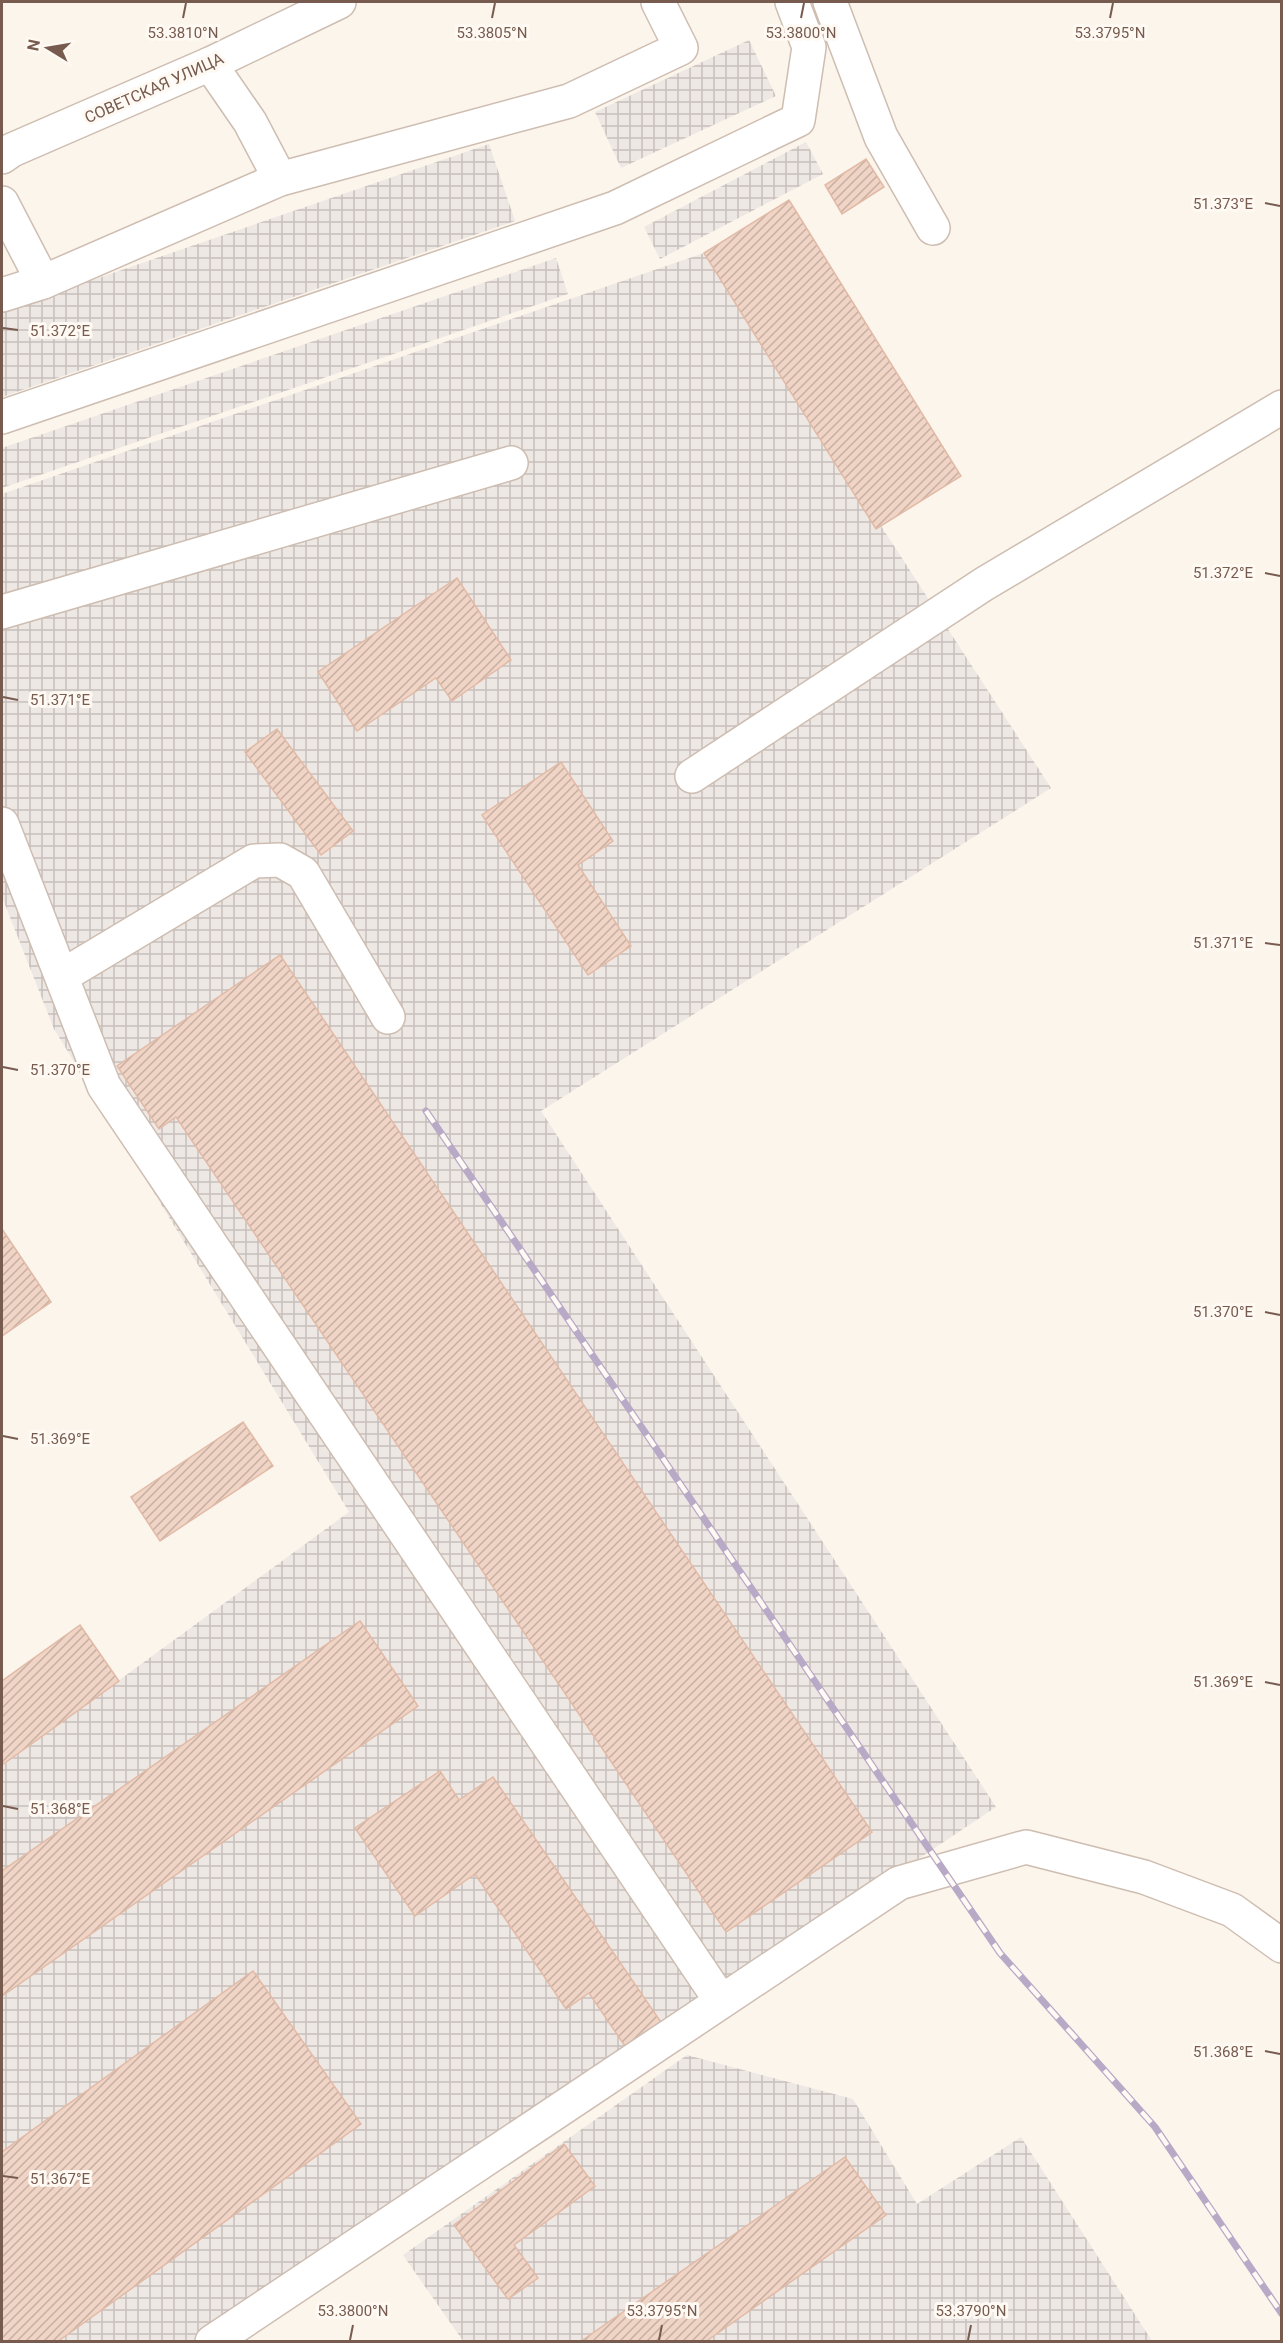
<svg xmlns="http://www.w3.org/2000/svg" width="1283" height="2343" font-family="Roboto,sans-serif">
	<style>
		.industrial { fill: url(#industrial-grid) }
		.building { fill: url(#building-hatch); stroke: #e2baa6; stroke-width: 1.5 }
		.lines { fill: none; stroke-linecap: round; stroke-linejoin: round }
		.minor-casing { stroke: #cebdb1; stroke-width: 36 }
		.minor { stroke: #fff; stroke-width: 33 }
		.rail-casing { stroke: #b8a9c7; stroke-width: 7 }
		.rail { stroke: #fef9f3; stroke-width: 4.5; stroke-dasharray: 14; stroke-linecap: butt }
		.ticks { fill: none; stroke: #775b4f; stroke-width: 2 }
		.labels { text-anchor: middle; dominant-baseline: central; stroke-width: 6; stroke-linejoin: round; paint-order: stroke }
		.street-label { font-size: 16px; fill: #775b4f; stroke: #fef9f3 }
		.ticks-label { font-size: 15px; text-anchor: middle; fill: #775b4f; stroke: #fef9f3; stroke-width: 6; stroke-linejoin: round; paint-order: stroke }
	</style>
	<defs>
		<pattern id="industrial-grid" width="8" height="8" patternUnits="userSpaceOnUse" patternTransform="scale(1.5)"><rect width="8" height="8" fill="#eee8e4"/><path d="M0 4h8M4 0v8" fill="none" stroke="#c6bfbb"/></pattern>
		<pattern id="building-hatch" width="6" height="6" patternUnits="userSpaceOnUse" patternTransform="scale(1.5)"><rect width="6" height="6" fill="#f0d4c5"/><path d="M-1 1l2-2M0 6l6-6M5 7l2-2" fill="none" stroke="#c7afa2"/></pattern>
	</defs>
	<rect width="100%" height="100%" fill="#fcf5ec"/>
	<g class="industrial">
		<polygon points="749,40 776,96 621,168 595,112"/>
		<polygon points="806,142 823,174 660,259 644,227"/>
		<polygon points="489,144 515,221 2,397 2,311"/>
		<polygon points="704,253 1051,788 541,1111 996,1807 665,2028 204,2341 2,2342 2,1766 349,1512 54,1029 2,897 2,494"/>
		<polygon points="556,258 568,294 2,488 2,448"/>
		<polygon points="687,2055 853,2099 917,2204 1021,2137 1152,2341 463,2341 403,2255"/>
	</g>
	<g class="building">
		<polygon points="866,159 884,187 842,214 825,185"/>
		<polygon points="789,200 961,476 876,529 704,253"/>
		<polygon points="457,578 511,660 452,701 436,678 357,731 318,672"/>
		<polygon points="277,729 353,831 321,855 245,752"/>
		<polygon points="561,762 613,841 578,865 631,946 588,975 482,815"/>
		<polygon points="280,955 872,1832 726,1932 176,1117 159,1129 117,1066"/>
		<polygon points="2,1229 51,1302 2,1336"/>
		<polygon points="243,1422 273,1466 160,1541 131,1497"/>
		<polygon points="360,1621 418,1706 2,1996 2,1871"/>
		<polygon points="80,1625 119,1681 2,1765 2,1681"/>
		<polygon points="440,1771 459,1800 493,1777 665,2028 629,2052 589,1993 566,2009 475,1874 415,1916 355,1828"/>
		<polygon points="253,1971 361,2124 57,2342 2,2342 2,2152"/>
		<polygon points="564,2144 595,2186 514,2245 538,2278 508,2299 454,2225"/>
		<polygon points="845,2157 886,2215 705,2342 580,2342"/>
	</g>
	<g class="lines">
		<g class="minor-casing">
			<g id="minor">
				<polyline points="830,2 881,137 933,228"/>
				<polyline points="210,64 250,122 280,179"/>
				<polyline points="2,157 12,150 210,64 339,2"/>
				<polyline points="2,203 43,282"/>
				<polyline points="2,295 43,282 280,179 569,101 681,48 658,2"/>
				<polyline points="2,417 615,208 798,120 809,47 792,2"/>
				<polyline points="2,612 511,463"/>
				<polyline points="692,776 984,584 1282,407"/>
				<polyline points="2,824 104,1086 721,2001"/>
				<polyline points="62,976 254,861 280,860 303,873 388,1017"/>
				<polyline points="212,2342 899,1883 1026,1847 1144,1877 1232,1910 1282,1946"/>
			</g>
		</g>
		<use href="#minor" class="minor"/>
		<g class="rail-casing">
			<polyline id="rail" points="426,1111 1000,1953 1155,2127 1282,2314"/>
		</g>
		<use href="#rail" class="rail"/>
	</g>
	<path class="ticks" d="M183 18 186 3M492 18 495 3M801 18 804 3M1110 18 1113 3M1265 203 1280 206M3 328 18 330M1265 573 1280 576M3 697 18 700M1265 943 1280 945M3 1067 18 1070M1265 1312 1280 1315M3 1436 18 1439M1265 1682 1280 1685M3 1806 18 1809M1265 2051 1280 2054M3 2176 18 2178M350 2340 353 2325M659 2340 662 2325M968 2340 971 2325"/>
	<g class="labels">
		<g class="street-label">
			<text transform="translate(154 88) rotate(-24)">СОВЕТСКАЯ УЛИЦА</text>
		</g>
	</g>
	<g class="ticks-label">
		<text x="183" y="38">53.3810°N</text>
		<text x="492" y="38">53.3805°N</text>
		<text x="801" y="38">53.3800°N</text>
		<text x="1110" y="38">53.3795°N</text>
		<text x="1223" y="209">51.373°E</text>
		<text x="60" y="336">51.372°E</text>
		<text x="1223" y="578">51.372°E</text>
		<text x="60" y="705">51.371°E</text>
		<text x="1223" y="948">51.371°E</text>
		<text x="60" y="1075">51.370°E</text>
		<text x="1223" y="1317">51.370°E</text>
		<text x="60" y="1444">51.369°E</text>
		<text x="1223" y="1687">51.369°E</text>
		<text x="60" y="1814">51.368°E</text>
		<text x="1223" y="2057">51.368°E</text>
		<text x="60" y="2184">51.367°E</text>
		<text x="353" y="2316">53.3800°N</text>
		<text x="662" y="2316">53.3795°N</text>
		<text x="971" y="2316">53.3790°N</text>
	</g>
	<rect width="1283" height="2343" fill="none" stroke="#775b4f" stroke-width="6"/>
	<g transform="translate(48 48) rotate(281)" stroke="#fef9f3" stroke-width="4.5" paint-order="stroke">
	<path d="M0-4.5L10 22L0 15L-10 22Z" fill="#775b4f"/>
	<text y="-9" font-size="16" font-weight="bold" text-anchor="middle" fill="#775b4f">N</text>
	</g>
</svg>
